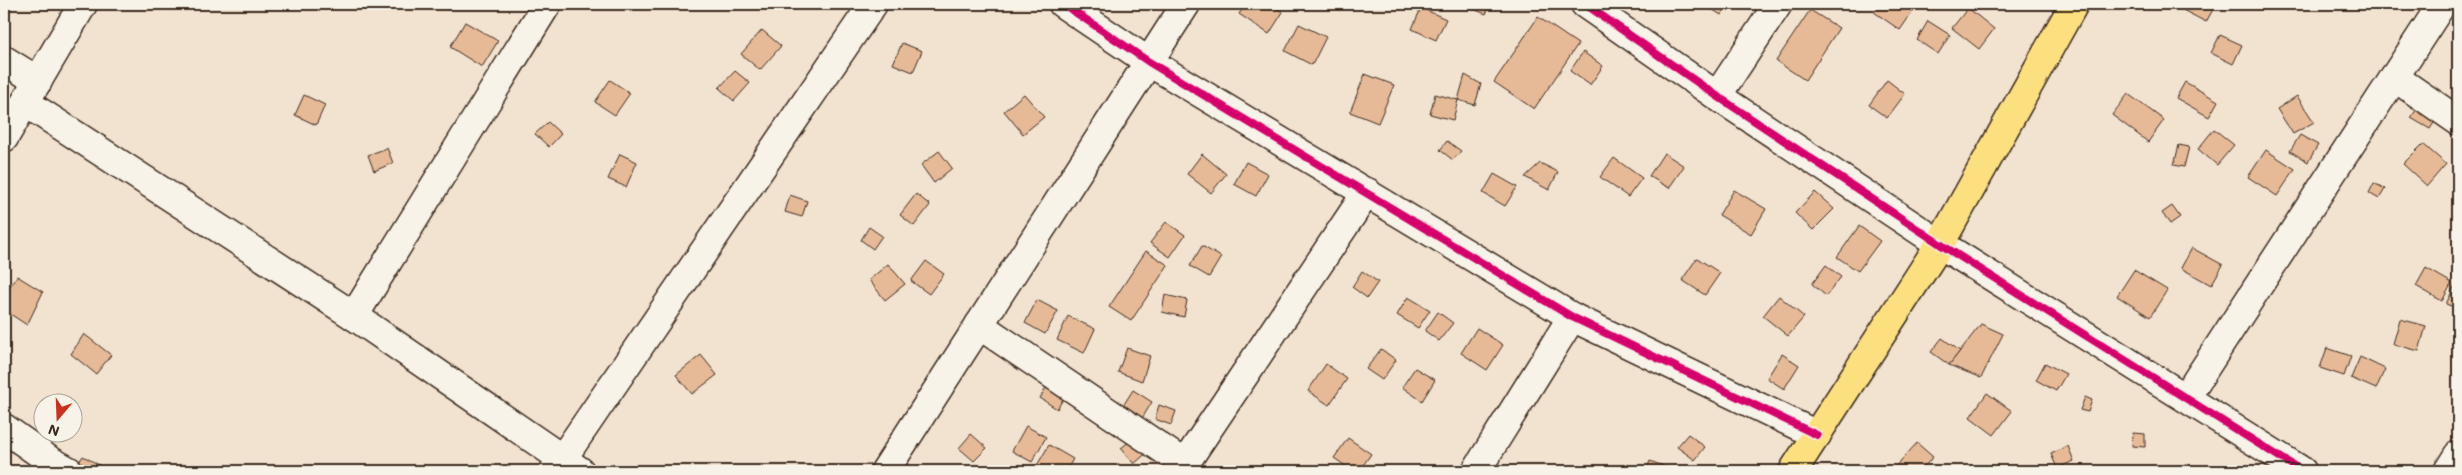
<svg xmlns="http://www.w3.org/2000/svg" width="2462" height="475" font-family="Mali,sans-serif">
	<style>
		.building { fill: #e7ba97; stroke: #3b2a1e }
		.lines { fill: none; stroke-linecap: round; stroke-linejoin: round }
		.minor-casing { stroke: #3b2a1e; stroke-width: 31 }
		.primary-casing { stroke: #3b2a1e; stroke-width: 31 }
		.minor { stroke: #f7f3e8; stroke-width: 28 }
		.primary { stroke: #fce080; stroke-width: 28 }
		.cycleway-casing { stroke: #f7f3e8; stroke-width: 11 }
		.cycleway { stroke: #d6006c; stroke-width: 8 }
	</style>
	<rect width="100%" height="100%" fill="#f2e2d0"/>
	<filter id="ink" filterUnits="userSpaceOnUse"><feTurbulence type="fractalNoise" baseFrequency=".02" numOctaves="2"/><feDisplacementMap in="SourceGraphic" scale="10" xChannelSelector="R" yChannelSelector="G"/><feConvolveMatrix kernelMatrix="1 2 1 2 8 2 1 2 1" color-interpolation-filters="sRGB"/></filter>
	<g filter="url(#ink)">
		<g class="building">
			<polygon points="1246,4 1270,4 1283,12 1269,34 1239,14"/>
			<polygon points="1460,4 1490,4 1486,14"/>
			<polygon points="1704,4 1729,4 1721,15"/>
			<polygon points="1880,4 1918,4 1900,30 1874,12"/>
			<polygon points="2176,4 2216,4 2206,22 2175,6"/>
			<polygon points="1421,8 1446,19 1436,40 1412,29"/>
			<polygon points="1968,8 1994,29 1979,49 1952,28"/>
			<polygon points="1810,10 1839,28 1805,80 1776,61"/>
			<polygon points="1538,17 1578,44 1534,109 1494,82"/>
			<polygon points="1928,21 1950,35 1938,54 1917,40"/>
			<polygon points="465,22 498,41 482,67 450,47"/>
			<polygon points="1299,24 1326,37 1312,65 1285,51"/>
			<polygon points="762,30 781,46 760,70 741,54"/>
			<polygon points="2220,35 2242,45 2233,64 2211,53"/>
			<polygon points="902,43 922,51 913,72 893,64"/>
			<polygon points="1583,52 1603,66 1590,85 1570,71"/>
			<polygon points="735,71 750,83 734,101 719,88"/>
			<polygon points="1365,74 1394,85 1378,123 1350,112"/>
			<polygon points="1465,75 1481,84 1475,105 1458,100"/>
			<polygon points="610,80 630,93 615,115 595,102"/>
			<polygon points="1887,80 1905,94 1887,118 1869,105"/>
			<polygon points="2185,82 2218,101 2209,117 2176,98"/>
			<polygon points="1024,94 1044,117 1023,134 1004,111"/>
			<polygon points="1435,94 1458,100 1453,120 1430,114"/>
			<polygon points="2128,94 2164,120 2148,142 2112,115"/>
			<polygon points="304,95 325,105 316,125 295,115"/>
			<polygon points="2297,96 2314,122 2293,134 2277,109"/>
			<polygon points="2421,102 2440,113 2430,129 2411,118"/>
			<polygon points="548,122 561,134 549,147 535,134"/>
			<polygon points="2214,129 2234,145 2217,165 2198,149"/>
			<polygon points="2300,135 2318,145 2308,162 2290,151"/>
			<polygon points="1447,141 1461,151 1453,160 1440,150"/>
			<polygon points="2423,144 2446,164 2427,186 2403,164"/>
			<polygon points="2179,145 2189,147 2184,167 2174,165"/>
			<polygon points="387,148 393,163 374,171 368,155"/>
			<polygon points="2266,150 2295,169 2277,196 2248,177"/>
			<polygon points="939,151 952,168 934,183 921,165"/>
			<polygon points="1664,153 1684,166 1669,188 1649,176"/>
			<polygon points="620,154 637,162 626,187 608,179"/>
			<polygon points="1202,154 1226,174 1211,193 1187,174"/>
			<polygon points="1614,158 1642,178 1628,197 1600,177"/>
			<polygon points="1246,162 1268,174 1256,196 1234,184"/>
			<polygon points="1540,163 1558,172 1549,190 1525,177"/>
			<polygon points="1494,174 1517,187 1505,206 1483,193"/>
			<polygon points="2374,183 2385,189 2379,199 2369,193"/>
			<polygon points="1734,190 1766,209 1751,234 1719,215"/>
			<polygon points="1815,192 1834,209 1813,230 1795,213"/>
			<polygon points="916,194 930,205 914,226 900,215"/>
			<polygon points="790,195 807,201 802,217 785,212"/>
			<polygon points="2172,206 2180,217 2170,224 2162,213"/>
			<polygon points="1166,222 1185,235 1170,257 1150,243"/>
			<polygon points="1859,226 1880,241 1858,271 1837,257"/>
			<polygon points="869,227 882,236 873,249 861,240"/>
			<polygon points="1202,246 1221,257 1209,277 1190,266"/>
			<polygon points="2192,248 2223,265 2211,285 2181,268"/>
			<polygon points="1146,251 1168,265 1131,321 1109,307"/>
			<polygon points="1697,258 1720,273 1705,295 1682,280"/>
			<polygon points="926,261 944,274 929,294 911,281"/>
			<polygon points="888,264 905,284 885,300 869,280"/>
			<polygon points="1826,265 1841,277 1826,296 1812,284"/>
			<polygon points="2426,268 2452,283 2442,301 2416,286"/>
			<polygon points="2134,270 2167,290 2150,317 2117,296"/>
			<polygon points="1362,271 1378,282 1367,298 1352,287"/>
			<polygon points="17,276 43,292 27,325 4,310 4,295"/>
			<polygon points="2455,285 2458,286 2458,309 2446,304"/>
			<polygon points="1165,295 1187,300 1184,317 1162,312"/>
			<polygon points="1779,296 1804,317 1788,336 1763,316"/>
			<polygon points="1408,297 1430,310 1418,328 1397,315"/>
			<polygon points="1037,300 1058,311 1045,334 1025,323"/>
			<polygon points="1438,312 1453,323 1439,341 1425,331"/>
			<polygon points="1068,316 1095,329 1084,353 1057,340"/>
			<polygon points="2400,319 2426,326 2419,351 2393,344"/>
			<polygon points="1981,324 2003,334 1981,378 1949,365"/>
			<polygon points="1477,328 1503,345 1487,370 1461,353"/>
			<polygon points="84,334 111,355 96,374 71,354"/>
			<polygon points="1942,338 1960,351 1949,365 1931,352"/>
			<polygon points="1127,348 1150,356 1142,381 1118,372"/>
			<polygon points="2327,348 2351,356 2344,376 2320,368"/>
			<polygon points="1381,349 1396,360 1382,380 1366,369"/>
			<polygon points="1782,354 1799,365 1784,389 1767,378"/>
			<polygon points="701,355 717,375 692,394 676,375"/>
			<polygon points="2360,357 2385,369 2376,389 2351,378"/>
			<polygon points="2045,363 2066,374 2056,391 2036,380"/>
			<polygon points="1326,364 1347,379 1329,405 1308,391"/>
			<polygon points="1415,368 1435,380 1422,401 1402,387"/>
			<polygon points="1050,381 1068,391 1057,409 1040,398"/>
			<polygon points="1133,390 1152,402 1138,425 1119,412"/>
			<polygon points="1987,393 2012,411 1994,435 1970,417"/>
			<polygon points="2085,397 2092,400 2088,412 2080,410"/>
			<polygon points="1159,405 1176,411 1171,425 1155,419"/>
			<polygon points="1026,426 1046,437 1032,462 1012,451"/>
			<polygon points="2133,433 2145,434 2145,447 2132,446"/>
			<polygon points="971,434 987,448 974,461 959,448"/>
			<polygon points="1688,434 1705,447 1695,460 1677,447"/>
			<polygon points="1138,435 1150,450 1134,464 1121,448"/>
			<polygon points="1348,438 1371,454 1359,471 1353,471 1334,458"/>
			<polygon points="1917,443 1933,457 1920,471 1898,471 1894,468"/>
			<polygon points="1049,445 1073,459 1066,471 1043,471 1036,467"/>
			<polygon points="2068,446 2074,461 2057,468 2051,454"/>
			<polygon points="83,456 101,466 98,471 81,471 75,468"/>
			<polygon points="1650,461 1671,469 1670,471 1646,471"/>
		</g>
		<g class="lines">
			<g class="minor-casing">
				<g id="minor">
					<polyline points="1063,4 1149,62 1572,317 1817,435"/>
					<polyline points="1585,4 1717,96 1940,244 2302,471"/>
					<polyline points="4,60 38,81"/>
					<polyline points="2394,77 2458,121"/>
					<polyline points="1717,96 1778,4"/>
					<polyline points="26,103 354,316 580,471"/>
					<polyline points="4,138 83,4"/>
					<polyline points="354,316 547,4"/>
					<polyline points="979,325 1185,464"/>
					<polyline points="2186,397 2442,4"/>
					<polyline points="4,428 49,460 69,471"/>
					<polyline points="554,471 873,4"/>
					<polyline points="885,471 1186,4"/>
					<polyline points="1180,471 1367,192"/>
					<polyline points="1476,471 1572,317"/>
					<polyline points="2448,471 2458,455"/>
				</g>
			</g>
			<g class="primary-casing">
				<polyline id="primary" points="1793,471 1940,244 2074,4"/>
			</g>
			<use href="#minor" class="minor"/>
			<use href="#primary" class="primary"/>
			<g class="cycleway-casing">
				<g id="cycleway">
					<polyline points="1063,4 1149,62 1572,317 1817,435"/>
					<polyline points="1585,4 1717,96 1940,244 2302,471"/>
				</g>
			</g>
			<use href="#cycleway" class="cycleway"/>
		</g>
	</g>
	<rect width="2462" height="475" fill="none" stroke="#f7f3e8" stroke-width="20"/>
	<rect x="10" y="10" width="2442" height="455" fill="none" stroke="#3b2a1e" stroke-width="2" filter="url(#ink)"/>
	<g transform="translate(58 418) rotate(199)"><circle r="24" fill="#f7f3e8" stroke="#aca397"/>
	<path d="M0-4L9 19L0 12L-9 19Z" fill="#c8321e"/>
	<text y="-8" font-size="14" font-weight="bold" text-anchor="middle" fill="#3b2a1e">N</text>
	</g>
</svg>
